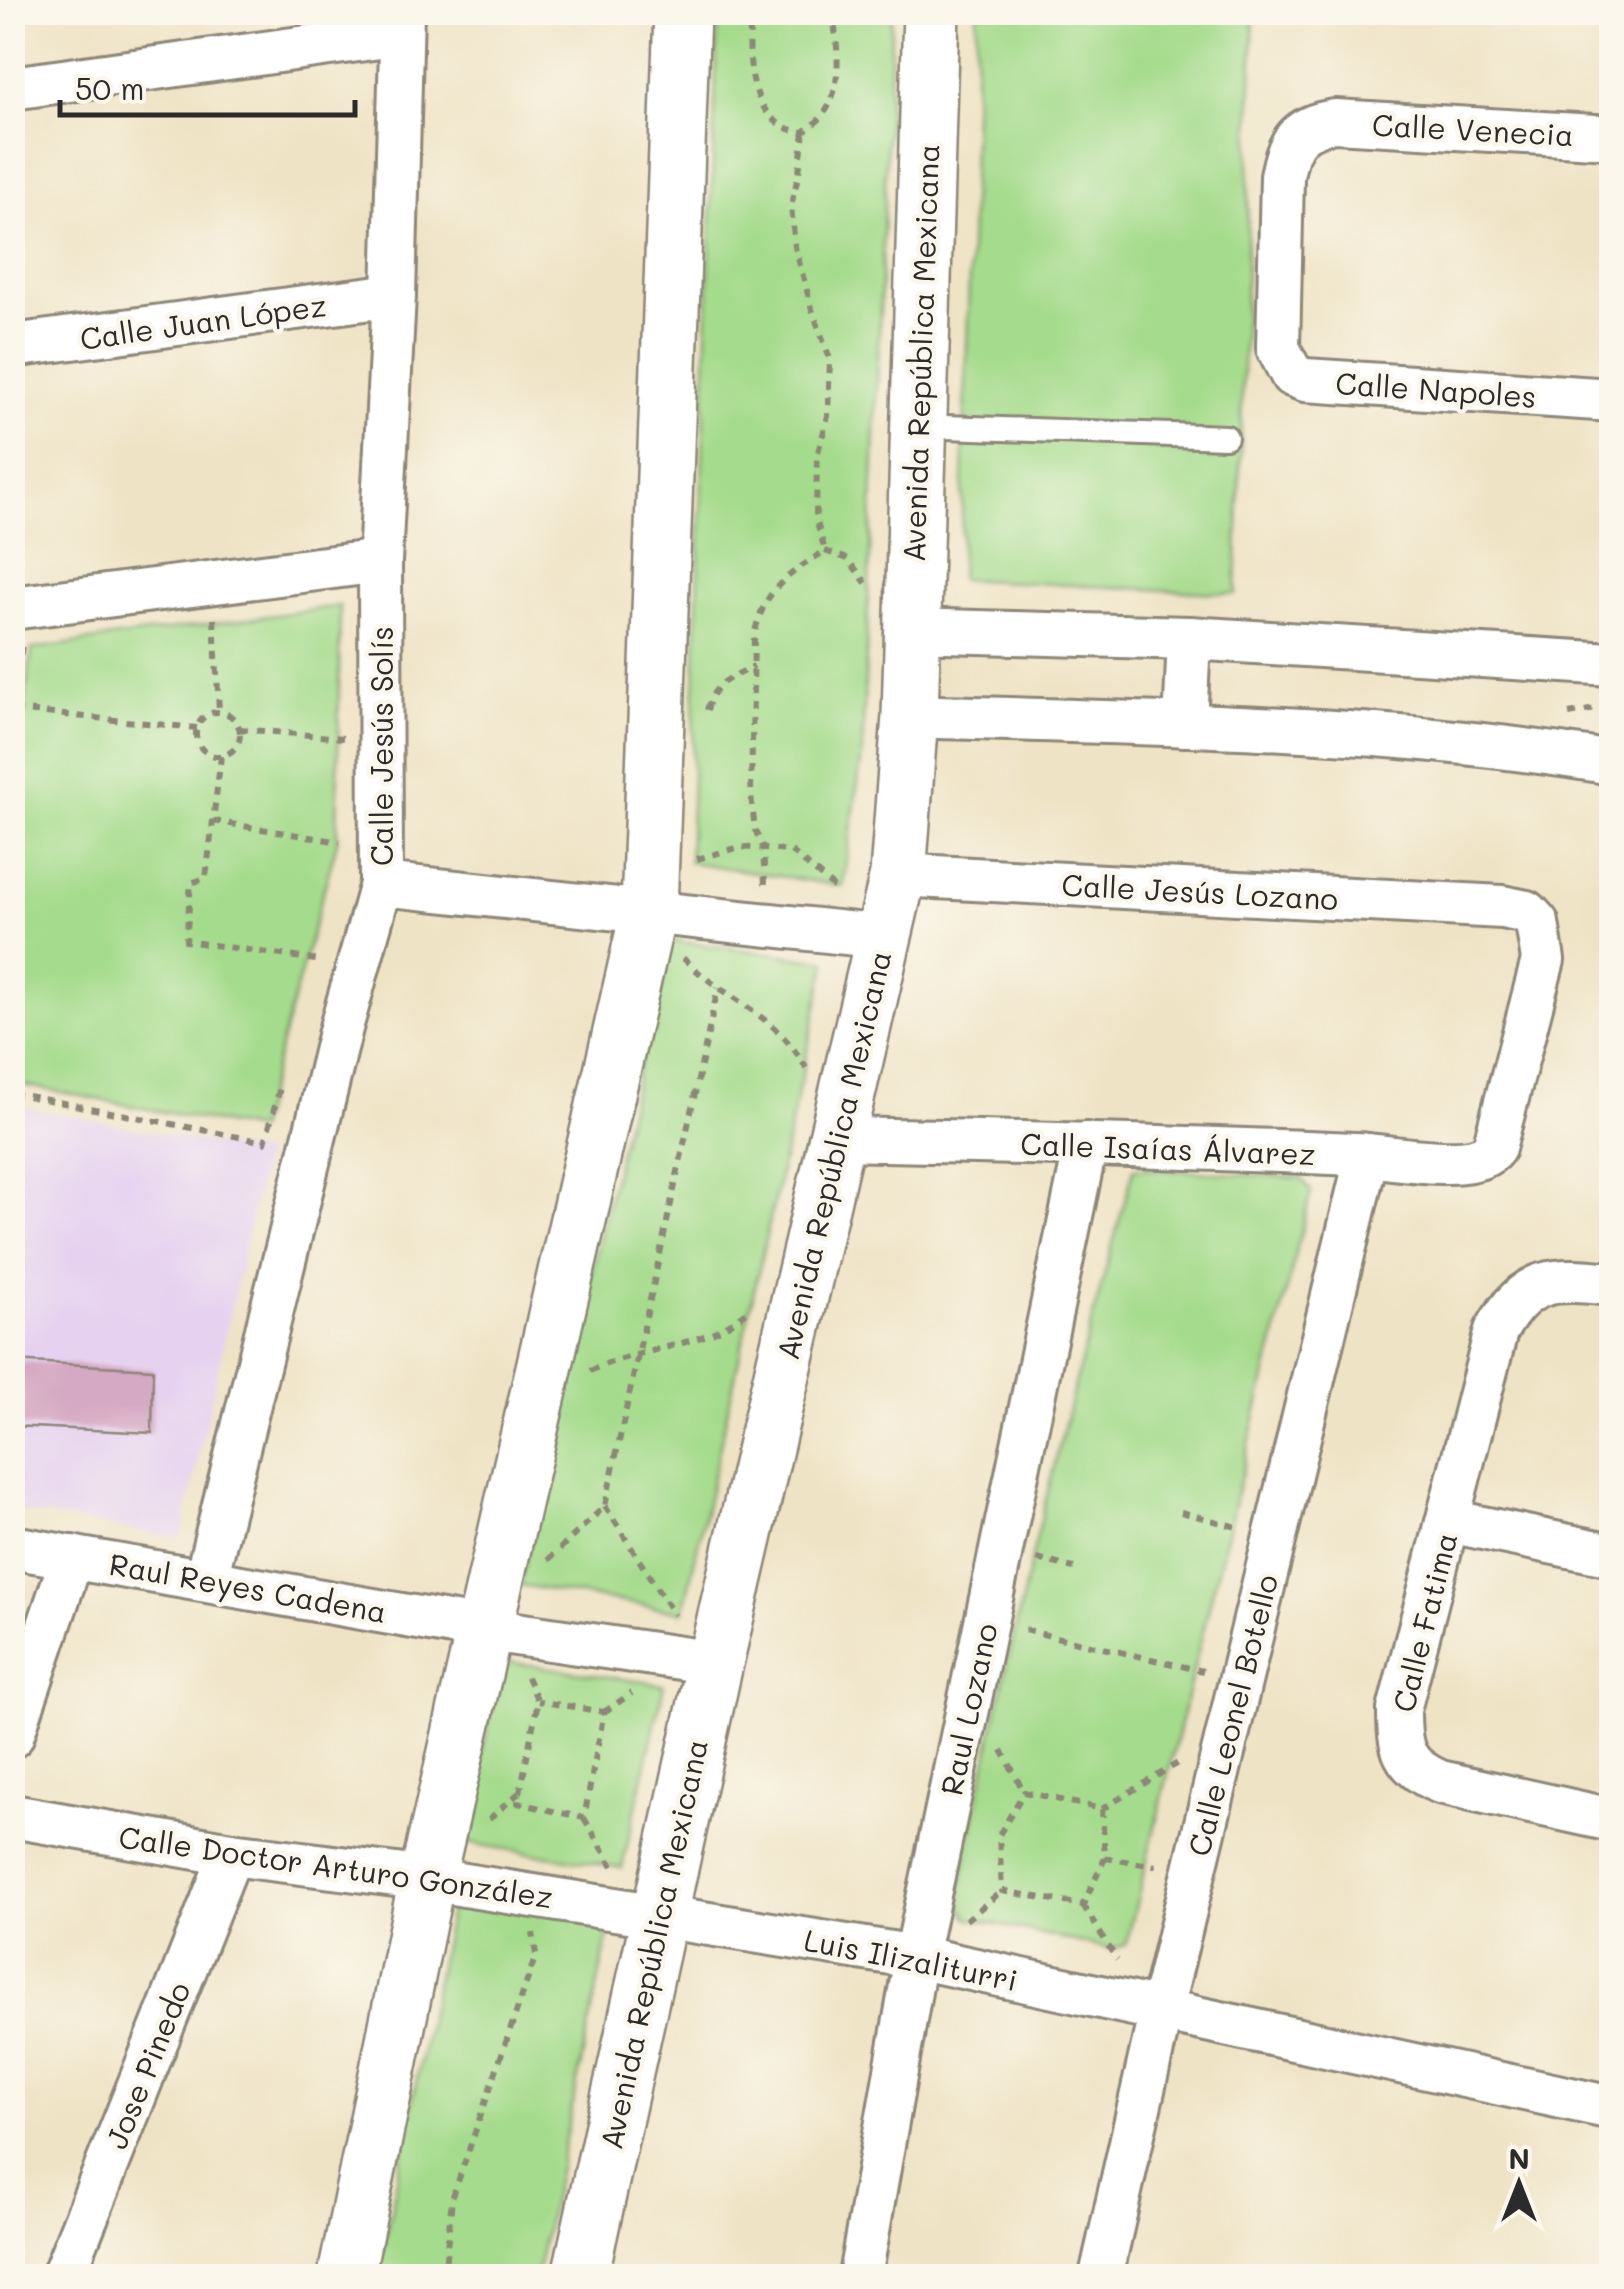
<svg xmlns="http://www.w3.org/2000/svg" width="1624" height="2289" font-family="Mali,sans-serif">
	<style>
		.built { fill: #e6d2f0 }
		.green { fill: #a5db8c; stroke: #68835c; stroke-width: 2.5 }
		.building { fill: #d5a8c3 }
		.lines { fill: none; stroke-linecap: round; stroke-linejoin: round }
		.service-casing { stroke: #8d8778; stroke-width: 28 }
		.minor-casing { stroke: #8d8778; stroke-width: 48 }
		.secondary-casing { stroke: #8d8778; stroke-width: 60 }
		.path { stroke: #8d8778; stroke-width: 6; stroke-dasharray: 8 8; stroke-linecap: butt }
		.service { stroke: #fff; stroke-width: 22 }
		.minor { stroke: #fff; stroke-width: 42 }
		.secondary { stroke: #fff; stroke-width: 55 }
		.labels { text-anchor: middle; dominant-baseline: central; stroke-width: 9; stroke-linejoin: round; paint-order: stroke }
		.street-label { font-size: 30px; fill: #2b2b2b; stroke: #fbf7ec }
	</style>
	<rect width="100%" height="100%" fill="#fbf7ec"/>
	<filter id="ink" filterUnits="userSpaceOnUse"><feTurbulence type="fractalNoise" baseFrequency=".01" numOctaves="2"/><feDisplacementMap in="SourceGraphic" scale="20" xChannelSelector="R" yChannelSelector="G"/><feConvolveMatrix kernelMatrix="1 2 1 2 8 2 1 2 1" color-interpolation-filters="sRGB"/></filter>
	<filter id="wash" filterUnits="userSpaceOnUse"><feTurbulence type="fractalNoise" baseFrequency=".0048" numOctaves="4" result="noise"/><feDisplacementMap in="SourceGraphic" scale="40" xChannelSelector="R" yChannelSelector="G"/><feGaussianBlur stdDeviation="2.25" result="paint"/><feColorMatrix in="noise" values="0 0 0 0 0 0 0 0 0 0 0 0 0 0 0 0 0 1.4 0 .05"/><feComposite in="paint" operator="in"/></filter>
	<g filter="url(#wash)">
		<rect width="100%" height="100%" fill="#efe3c5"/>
		<polygon class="built" points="12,1105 265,1154 181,1538 13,1510"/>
		<g class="green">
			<polygon points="718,13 892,13 862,755 843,886 689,862"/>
			<polygon points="977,13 1254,13 1236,594 960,579"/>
			<polygon points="340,606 337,842 257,1130 13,1083 12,798 32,649"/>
			<polygon points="668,940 827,961 683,1612 520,1585"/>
			<path d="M1134 1168 1301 1178 1311 1191 1126 1945 1110 1949 969 1918 958 1901C1005 1654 1065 1410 1134 1168Z"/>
			<polygon points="503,1661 664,1685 622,1868 462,1842"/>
			<polygon points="453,1895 611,1922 536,2276 378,2276"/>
		</g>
		<g id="blocks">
			<polygon class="building" points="12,1361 153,1369 152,1433 12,1426"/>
		</g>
	</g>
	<g filter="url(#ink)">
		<use href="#blocks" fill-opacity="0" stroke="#8d8778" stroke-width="2.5"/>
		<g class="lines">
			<g class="service-casing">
				<polyline id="service" points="918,426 1226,437"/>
			</g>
			<g class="minor-casing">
				<g id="minor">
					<polyline points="12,88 401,34"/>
					<path d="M1612 137 1335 121C1298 126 1288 141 1282 177L1278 348 1292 375 1305 380 1612 400"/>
					<polyline points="12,346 394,295"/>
					<polyline points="12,608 380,561"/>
					<polyline points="911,630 1189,638 1612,664"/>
					<path d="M910 716C1144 724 1381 724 1612 763"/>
					<polyline points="1185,725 1189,638"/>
					<polyline points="381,884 884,937"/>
					<path d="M837 1139C1010 1142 1182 1147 1355 1154 1387 1155 1474 1175 1494 1148L1543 960 1537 923 1527 912 1502 907 898 875"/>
					<path d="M1612 1284C1553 1278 1527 1276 1496 1331L1399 1710C1399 1748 1402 1766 1440 1782L1612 1820"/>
					<polyline points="1449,1521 1612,1555"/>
					<polyline points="12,1547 482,1629 715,1663"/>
					<polyline points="206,1579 341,1028 381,884 380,561 394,295 402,12"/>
					<polyline points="12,1736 72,1557"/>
					<polyline points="12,1816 231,1854 427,1879 916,1957 1612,2108"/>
					<polyline points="63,2276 231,1854"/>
					<polyline points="860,2276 916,1957 1086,1144"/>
					<polyline points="1101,2276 1161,2010 1367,1155"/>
				</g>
			</g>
			<g class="secondary-casing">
				<g id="secondary">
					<polyline points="346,2276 427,1879 649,910 682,12"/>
					<polyline points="580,2276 715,1663 898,875 910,716 931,12"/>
				</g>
			</g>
			<g class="path">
				<path d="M752 12C745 55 749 128 804 132 809 127 818 122 822 116 844 90 838 43 832 12"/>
				<polyline points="804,132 799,172 791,206 795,247 812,309 830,359 828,416 817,456 816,519 825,551"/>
				<polyline points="825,551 848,559 866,583"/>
				<polyline points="214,619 219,711"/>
				<polyline points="14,710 197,728"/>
				<path d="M707 710C714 682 729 679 754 666"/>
				<circle cx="218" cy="734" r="22"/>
				<polyline points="1569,714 1606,707"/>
				<polyline points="12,718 22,645"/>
				<polyline points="240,729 343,738"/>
				<polyline points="221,756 206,878 191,883 186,941 316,960"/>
				<polyline points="213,821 340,842"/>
				<polyline points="697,859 740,847 791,851 838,891"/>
				<path d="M765 884 763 848 755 830 751 795 754 636C764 589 786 576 825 551"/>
				<path d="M683 958C726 1001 775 1012 806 1068"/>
				<polyline points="12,1093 265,1142 281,1084"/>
				<path d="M590 1371C641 1346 705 1349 749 1310"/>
				<polyline points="605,1506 674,1615"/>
				<polyline points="1181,1512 1237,1527"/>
				<polyline points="1037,1559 1074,1568"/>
				<polyline points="548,1560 605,1506 718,988"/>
				<polyline points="1025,1630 1203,1671"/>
				<polyline points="527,1677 538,1701 518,1803 584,1818 604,1712 538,1701"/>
				<polyline points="604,1712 632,1693"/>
				<polyline points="1002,1750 1024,1792"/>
				<polygon points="1024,1792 1102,1809 1105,1858 1083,1905 1002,1891 999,1835"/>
				<polyline points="1102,1809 1178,1763"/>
				<polyline points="584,1818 613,1866"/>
				<polyline points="489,1819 520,1792"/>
				<polyline points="1105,1858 1156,1866"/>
				<polyline points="1083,1905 1117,1960"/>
				<polyline points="966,1920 1002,1891"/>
				<polyline points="444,2276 452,2199 536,1955 533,1933"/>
			</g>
			<use href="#service" class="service"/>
			<use href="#minor" class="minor"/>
			<use href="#secondary" class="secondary"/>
		</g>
	</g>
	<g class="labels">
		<g class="street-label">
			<text transform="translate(1473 129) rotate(3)">Calle Venecia</text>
			<text transform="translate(203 321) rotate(-8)">Calle Juan López</text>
			<text transform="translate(920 353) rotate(-88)">Avenida República Mexicana</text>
			<text transform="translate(1436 389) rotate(4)">Calle Napoles</text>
			<text transform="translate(381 746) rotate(-90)">Calle Jesús Solís</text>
			<text transform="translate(1200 891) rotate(3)">Calle Jesús Lozano</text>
			<text transform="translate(1168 1148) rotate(2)">Calle Isaías Álvarez</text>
			<text transform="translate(833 1155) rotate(-77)">Avenida República Mexicana</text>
			<text transform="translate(248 1587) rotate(10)">Raul Reyes Cadena</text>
			<text transform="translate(1424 1622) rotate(-76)">Calle Fatima</text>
			<text transform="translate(968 1709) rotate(-78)">Raul Lozano</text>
			<text transform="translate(1232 1715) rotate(-76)">Calle Leonel Botello</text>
			<text transform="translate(336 1866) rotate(8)">Calle Doctor Arturo González</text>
			<text transform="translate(653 1944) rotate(-78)">Avenida República Mexicana</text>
			<text transform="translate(911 1959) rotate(11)">Luis Ilizaliturri</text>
			<text transform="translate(147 2065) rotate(-68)">Jose Pinedo</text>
		</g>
	</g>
	<rect width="1624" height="2289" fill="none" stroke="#fbf7ec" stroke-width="50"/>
	<g transform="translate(1519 2184)" stroke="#fbf7ec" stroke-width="8" paint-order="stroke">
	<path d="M0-8L18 38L0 25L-18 38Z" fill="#2b2b2b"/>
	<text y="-15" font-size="28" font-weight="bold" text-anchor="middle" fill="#2b2b2b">N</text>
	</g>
	<path d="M60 100v15h295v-15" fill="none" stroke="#2b2b2b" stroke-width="5"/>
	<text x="75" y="100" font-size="30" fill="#2b2b2b" stroke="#fbf7ec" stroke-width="8" paint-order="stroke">50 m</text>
</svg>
